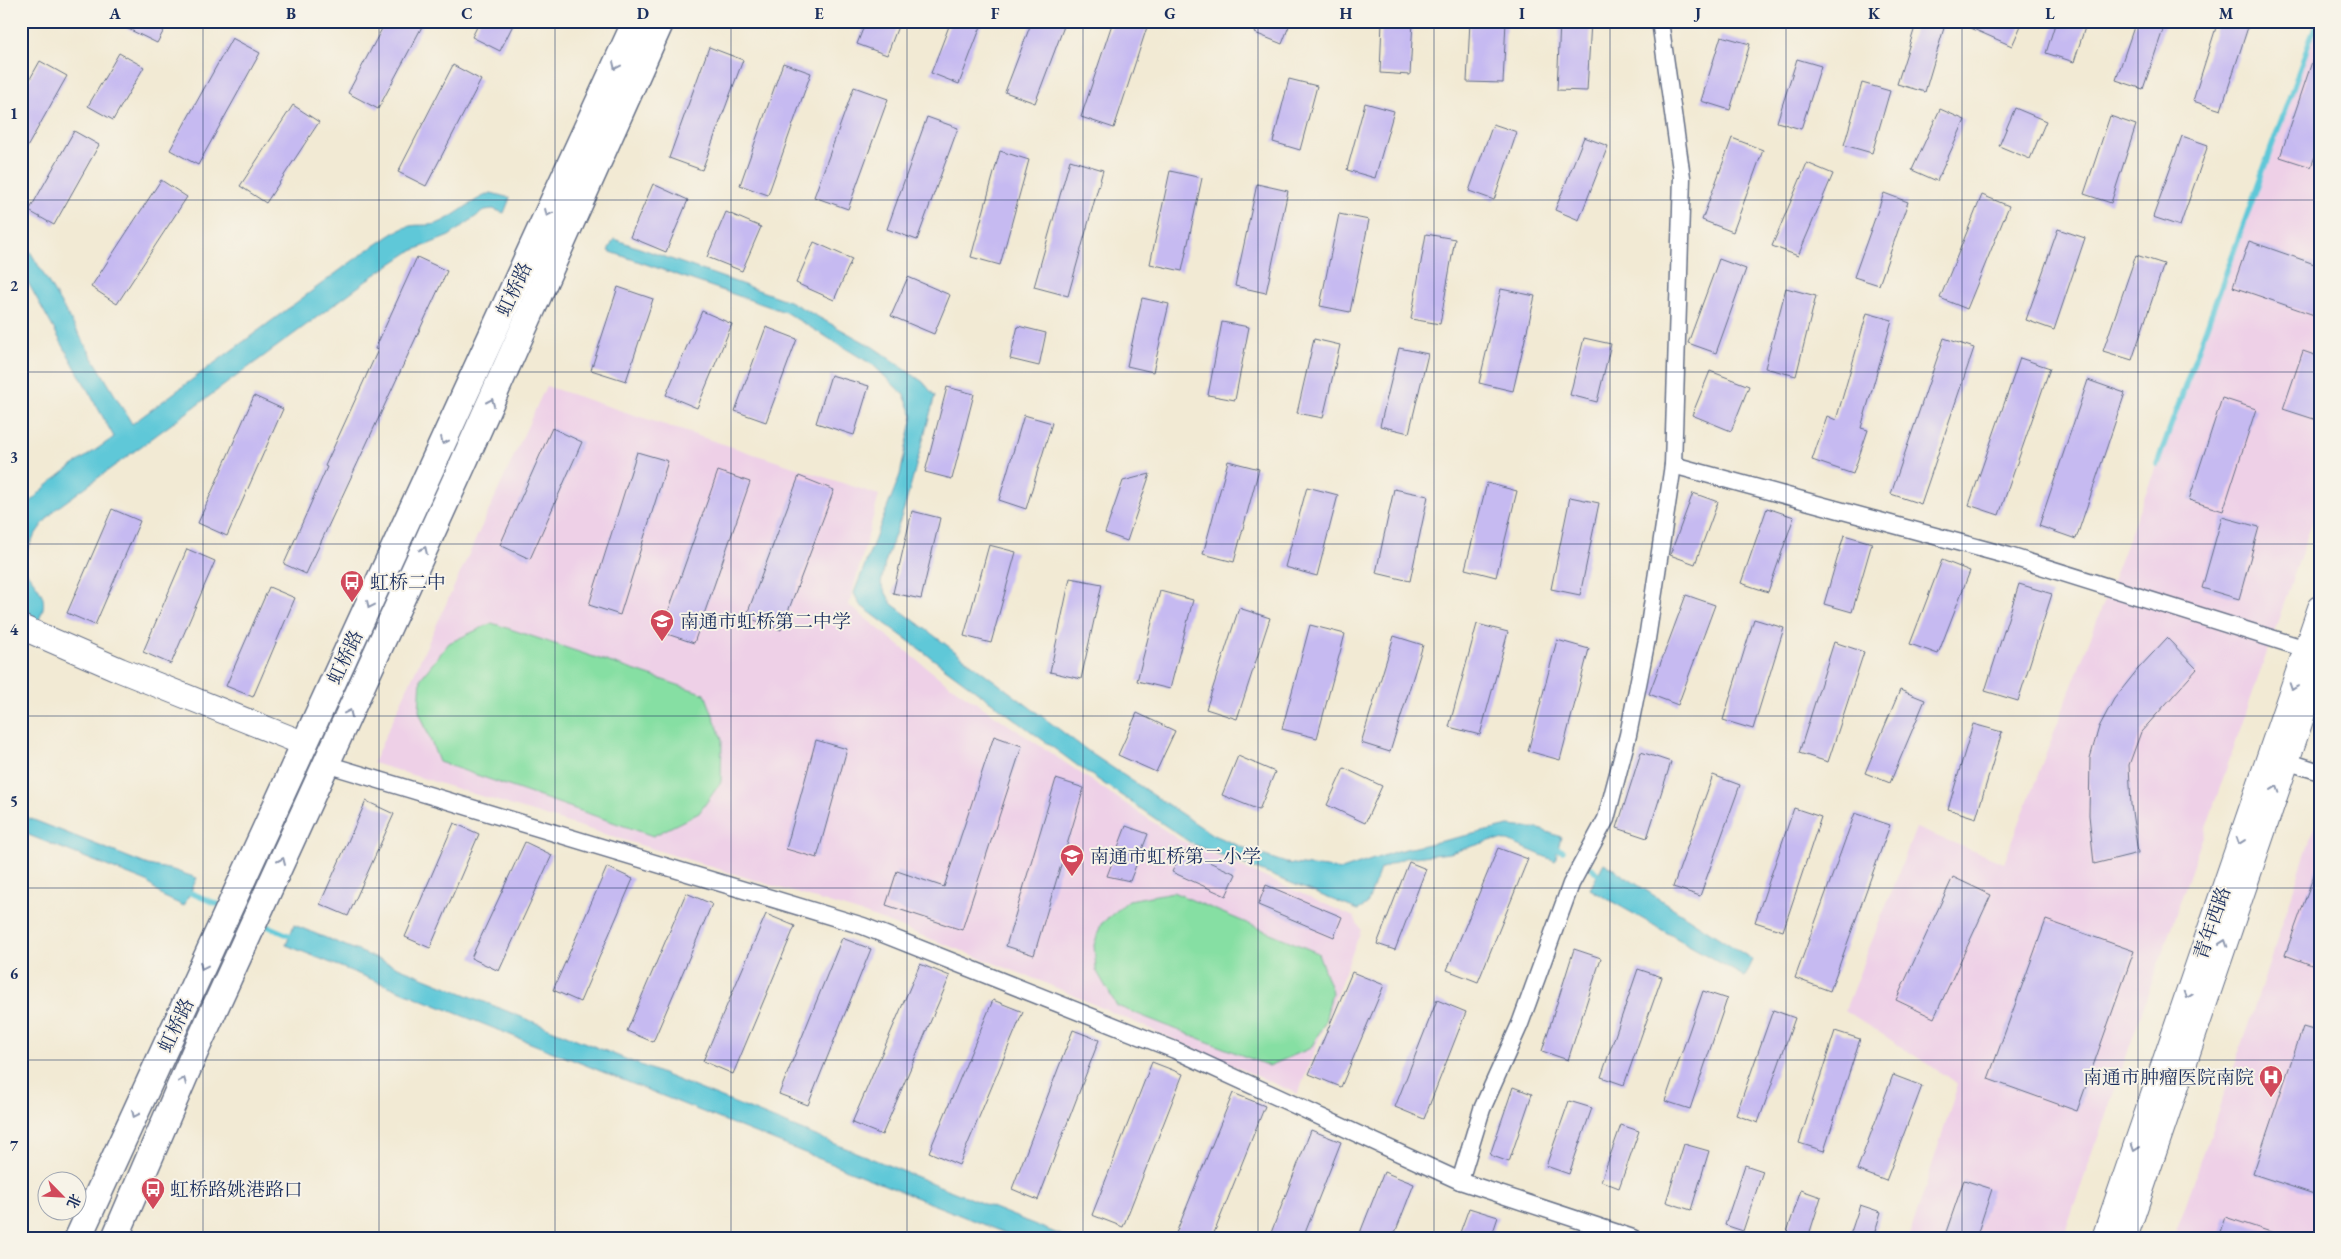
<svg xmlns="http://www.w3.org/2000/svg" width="2341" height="1259" font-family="'EB Garamond','Noto Serif SC',serif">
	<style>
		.built { fill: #eed0e7 }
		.green { fill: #86dfa3; stroke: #508780 }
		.water { fill: #5ec8d8; stroke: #3c7c9b }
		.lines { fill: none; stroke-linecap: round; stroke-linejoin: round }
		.stream { stroke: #5ec8d8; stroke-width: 5.5 }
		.building { fill: #c6baf1 }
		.street-casing { stroke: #667087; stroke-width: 19 }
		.secondary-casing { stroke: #667087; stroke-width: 26 }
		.primary-casing { stroke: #667087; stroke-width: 29 }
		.street { stroke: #fff; stroke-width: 16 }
		.secondary { stroke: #fff; stroke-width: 24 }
		.primary { stroke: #fff; stroke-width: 26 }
		.oneway { stroke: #8d97ae }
		.grid { fill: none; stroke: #1b2f5e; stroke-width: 1; stroke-opacity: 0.55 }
		.labels { text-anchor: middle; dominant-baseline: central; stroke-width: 4; stroke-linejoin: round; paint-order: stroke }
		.street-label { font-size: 19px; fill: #1b2f5e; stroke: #f7f3e8 }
		.poi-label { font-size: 19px; fill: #1b2f5e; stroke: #f7f3e8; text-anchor: start }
		.neatline { fill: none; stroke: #1b2f5e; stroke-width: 2 }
		.grid-label { font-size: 16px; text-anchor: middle; font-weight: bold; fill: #1b2f5e }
	</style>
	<rect width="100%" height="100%" fill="#f7f3e8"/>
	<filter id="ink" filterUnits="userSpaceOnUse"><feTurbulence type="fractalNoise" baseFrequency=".02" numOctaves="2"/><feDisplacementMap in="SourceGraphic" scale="10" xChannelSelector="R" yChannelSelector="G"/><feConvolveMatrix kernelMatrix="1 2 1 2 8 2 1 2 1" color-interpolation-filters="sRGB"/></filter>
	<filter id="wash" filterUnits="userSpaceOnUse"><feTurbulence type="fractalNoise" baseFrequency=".0096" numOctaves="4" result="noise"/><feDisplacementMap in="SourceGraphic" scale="20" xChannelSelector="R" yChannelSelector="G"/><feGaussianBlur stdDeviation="1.12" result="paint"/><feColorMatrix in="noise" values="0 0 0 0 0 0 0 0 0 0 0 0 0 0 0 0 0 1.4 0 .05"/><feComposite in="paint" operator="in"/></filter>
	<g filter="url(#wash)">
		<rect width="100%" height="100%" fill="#f2ead4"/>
		<g class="built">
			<polygon points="2317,21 2320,21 2320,500 2063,1238 1909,1238 1958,1084 1845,1010 1916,828 2004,863 2157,464"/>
			<polygon points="546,386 879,495 849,605 941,679 1178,839 1354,917 1361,930 1298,1094 1043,982 868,915 373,763"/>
			<polygon points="2320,809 2320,1238 2174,1238 2262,985"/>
		</g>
		<g class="green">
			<polygon points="492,623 705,694 722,739 721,782 699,813 653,836 439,762 419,711 421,678 449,643"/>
			<polygon points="1173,892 1318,953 1332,992 1325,1022 1311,1048 1269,1066 1117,1006 1096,970 1094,945 1101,924 1129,900"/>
		</g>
		<g class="water">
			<path d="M491 193 510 198 504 213 493 209 485 210 449 236 409 252 373 276 57 508C44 521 15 555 28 574 35 584 46 594 43 608 41 620 27 640 21 652V515C42 482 83 460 114 437L21 270V236L132 424 366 251C381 243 394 230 410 226 420 224 430 227 441 222 458 214 472 200 491 193Z"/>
			<polygon points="614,239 789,301 873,347 923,382 935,396 905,506 885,563 881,584 892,604 1092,754 1213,835 1256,853 1286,863 1342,870 1397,851 1509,826 1539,829 1561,837 1555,861 1508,841 1493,840 1450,853 1404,858 1380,869 1367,905 1358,910 1191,843 1078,766 860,605 854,593 900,475 913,416 904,395 873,365 785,312 608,251"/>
			<polygon points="21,815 148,865 173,870 197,878 184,906 162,896 147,882 21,832"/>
			<polygon points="1604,863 1753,960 1745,977 1590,889"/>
			<polygon points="294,925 1068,1238 1017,1238 286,945"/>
		</g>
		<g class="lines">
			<g class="stream">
				<polyline points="2157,464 2317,21"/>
				<polyline points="1553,848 1563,851"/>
				<polyline points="1592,868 1602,879"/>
				<polyline points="184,890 222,906"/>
				<polyline points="260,923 295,938"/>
			</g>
		</g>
		<g id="blocks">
			<g class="building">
				<polygon points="112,21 169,21 157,43"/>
				<polygon points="386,21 425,21 378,109 348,93"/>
				<polygon points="480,21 515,21 500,51 472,37"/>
				<polygon points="866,21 900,21 887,55 857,44"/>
				<polygon points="951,21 983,21 959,84 931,73"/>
				<polygon points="1032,21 1066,21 1035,103 1005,92"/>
				<polygon points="1113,21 1149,21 1114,128 1081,117"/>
				<polygon points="1260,21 1291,21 1282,44 1255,33"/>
				<polygon points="1382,21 1413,21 1410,75 1380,73"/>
				<polygon points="1470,21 1506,21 1503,83 1467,82"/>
				<polygon points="1560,21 1591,21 1587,91 1557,90"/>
				<polygon points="1917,21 1944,28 1925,92 1897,84"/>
				<polygon points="1955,21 2023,21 2012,46"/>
				<polygon points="2056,21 2087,21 2074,62 2046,53"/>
				<polygon points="2136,21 2166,21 2143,89 2116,80"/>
				<polygon points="2218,21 2250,21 2221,110 2193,101"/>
				<polygon points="1721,36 1750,44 1730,110 1701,101"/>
				<polygon points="232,38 260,53 198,165 170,150"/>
				<polygon points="709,47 743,60 702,170 669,158"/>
				<polygon points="2317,47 2320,47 2320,143 2311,167 2280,157"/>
				<polygon points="119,53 144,67 113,120 88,106"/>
				<polygon points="1797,59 1821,66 1801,129 1777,122"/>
				<polygon points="40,61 67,76 21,158 21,95"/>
				<polygon points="783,63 811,73 768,195 740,185"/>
				<polygon points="453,65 481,80 426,186 398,172"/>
				<polygon points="1289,79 1317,86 1300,150 1273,142"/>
				<polygon points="1862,83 1890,91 1872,153 1844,145"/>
				<polygon points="854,87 888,99 848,209 814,197"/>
				<polygon points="1365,103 1394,111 1375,178 1347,170"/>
				<polygon points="293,105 319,122 266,203 240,186"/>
				<polygon points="2015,108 2046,121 2030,159 1999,146"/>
				<polygon points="1940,109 1965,120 1937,181 1912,170"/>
				<polygon points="2110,116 2136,125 2111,203 2084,194"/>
				<polygon points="927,117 958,128 917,240 887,229"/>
				<polygon points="1493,124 1517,132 1494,200 1469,191"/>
				<polygon points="74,131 99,145 54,225 29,211"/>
				<polygon points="2182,136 2208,145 2180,226 2153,217"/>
				<polygon points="1584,137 1608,146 1579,220 1555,210"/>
				<polygon points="1732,138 1763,150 1733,232 1702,220"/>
				<polygon points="1000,151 1029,160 1000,265 971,257"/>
				<polygon points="1070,160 1103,170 1068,296 1034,287"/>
				<polygon points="1807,163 1833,174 1798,256 1772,246"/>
				<polygon points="1170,171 1202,178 1182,271 1150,264"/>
				<polygon points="161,180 187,197 117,304 91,287"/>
				<polygon points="653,184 688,200 666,252 630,237"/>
				<polygon points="1257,184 1288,191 1266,293 1235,286"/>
				<polygon points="1884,193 1908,202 1879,285 1854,277"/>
				<polygon points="1982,195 2009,206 1967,309 1940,298"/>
				<polygon points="726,212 761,227 742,271 707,257"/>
				<polygon points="1339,214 1369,220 1350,312 1320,306"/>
				<polygon points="2058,229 2085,238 2054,330 2026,320"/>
				<polygon points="1426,234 1455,239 1440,324 1411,319"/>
				<polygon points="2249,241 2320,266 2320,317 2233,287"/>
				<polygon points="814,242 852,259 834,300 796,283"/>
				<polygon points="2136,255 2164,264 2132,360 2103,351"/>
				<polygon points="417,257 447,271 306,574 284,564 327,467 325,466 378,350 375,349"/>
				<polygon points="1719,259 1746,269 1716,353 1688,343"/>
				<polygon points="908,277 950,295 934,334 891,316"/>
				<polygon points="618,287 653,299 626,381 591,370"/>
				<polygon points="1786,288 1816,296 1796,376 1765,368"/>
				<polygon points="1501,289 1535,296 1513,391 1479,383"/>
				<polygon points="1142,298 1169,304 1153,372 1127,366"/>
				<polygon points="702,311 732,324 697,408 666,395"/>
				<polygon points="1867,313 1892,320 1861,428 1868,430 1853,474 1812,460 1827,416 1836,420"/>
				<polygon points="1222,322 1249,327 1235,400 1208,395"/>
				<polygon points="1018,326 1046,333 1039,366 1010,359"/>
				<polygon points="766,327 797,339 766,422 735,411"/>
				<polygon points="1584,338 1611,344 1597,402 1570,395"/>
				<polygon points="1944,338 1974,348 1921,504 1891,494"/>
				<polygon points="1314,339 1340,345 1323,418 1297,413"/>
				<polygon points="1399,348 1428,354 1409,433 1380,426"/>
				<polygon points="2303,351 2320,357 2320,421 2283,409"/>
				<polygon points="2020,358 2050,368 1999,515 1969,505"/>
				<polygon points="1710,371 1749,386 1731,431 1692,415"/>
				<polygon points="831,375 869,386 854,435 816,423"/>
				<polygon points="2088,380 2125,393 2076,539 2039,526"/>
				<polygon points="947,387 974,394 952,479 925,472"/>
				<polygon points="254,396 283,409 227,536 198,523"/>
				<polygon points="2222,398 2256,409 2223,511 2189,500"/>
				<polygon points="1024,415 1052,423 1026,509 999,500"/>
				<polygon points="552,428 582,442 530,559 500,545"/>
				<polygon points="637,452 668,461 620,615 589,605"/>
				<polygon points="1228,461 1259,469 1234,562 1203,554"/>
				<polygon points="718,471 750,482 694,643 661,632"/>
				<polygon points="1150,474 1127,541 1105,533 1123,481"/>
				<polygon points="799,476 834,490 781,630 746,617"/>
				<polygon points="1487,483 1517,491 1496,577 1465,569"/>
				<polygon points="1307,487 1338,495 1317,576 1285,567"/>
				<polygon points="1394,489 1428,496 1410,581 1376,573"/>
				<polygon points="1693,493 1718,502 1695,564 1670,555"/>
				<polygon points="1570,497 1599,503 1580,595 1551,589"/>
				<polygon points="1767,508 1794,517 1768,592 1741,583"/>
				<polygon points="112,509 140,521 95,625 67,613"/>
				<polygon points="912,511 940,518 921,599 893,593"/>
				<polygon points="2222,517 2259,527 2239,599 2202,588"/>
				<polygon points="1844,535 1872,543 1852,612 1824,604"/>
				<polygon points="989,545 1016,552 991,643 964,636"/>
				<polygon points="187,549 215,561 171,664 143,652"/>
				<polygon points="1942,560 1970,571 1938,654 1910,644"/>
				<polygon points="1070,578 1102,584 1081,679 1050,672"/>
				<polygon points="2019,584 2052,594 2018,701 1985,691"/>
				<polygon points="269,587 295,598 253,697 226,686"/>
				<polygon points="1160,591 1193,600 1170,689 1137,681"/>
				<polygon points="1686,595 1715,605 1678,705 1649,694"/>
				<polygon points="1239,608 1270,618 1237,719 1206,709"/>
				<polygon points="1754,619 1784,628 1753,729 1723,720"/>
				<polygon points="1477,624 1508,632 1480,735 1449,727"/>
				<polygon points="1310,625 1345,634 1317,738 1282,729"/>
				<polygon points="1394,636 1423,645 1390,752 1361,743"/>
				<polygon points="2167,638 2197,669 2141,732 2129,765 2131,805 2138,853 2094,864 2089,815 2090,758 2099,727 2114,699 2138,669"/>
				<polygon points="1557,640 1589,649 1560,760 1528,751"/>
				<polygon points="1834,642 1864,652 1828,762 1799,753"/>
				<polygon points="1900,690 1925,700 1890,783 1865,773"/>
				<polygon points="1137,713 1175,731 1156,772 1118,755"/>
				<polygon points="1973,724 2002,732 1976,818 1948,809"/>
				<polygon points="994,736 1022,746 962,930 886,905 897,871 944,887"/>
				<polygon points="816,740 847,749 817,858 786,849"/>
				<polygon points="1641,752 1671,762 1647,838 1617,828"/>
				<polygon points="1238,756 1275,772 1259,810 1222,795"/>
				<polygon points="1344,768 1382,786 1365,823 1327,805"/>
				<polygon points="1713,775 1740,785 1700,896 1673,887"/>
				<polygon points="1056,779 1084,788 1034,955 1006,946"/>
				<polygon points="366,801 394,814 348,916 320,904"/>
				<polygon points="1794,808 1821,817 1783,931 1755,922"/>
				<polygon points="1855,813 1890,825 1830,991 1795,978"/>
				<polygon points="454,823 479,834 430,948 405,937"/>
				<polygon points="1126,826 1148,834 1130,881 1107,876"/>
				<polygon points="525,842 552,855 499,971 471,958"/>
				<polygon points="1498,848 1528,859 1478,982 1447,970"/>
				<polygon points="1182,850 1236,874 1226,896 1172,872"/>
				<polygon points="1409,862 1426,869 1395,950 1377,944"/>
				<polygon points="2318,864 2320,864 2320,968 2285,955"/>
				<polygon points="607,867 633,879 580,1002 553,990"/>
				<polygon points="1953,877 1991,895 1934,1018 1896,1000"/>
				<polygon points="1266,885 1342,917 1334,937 1258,905"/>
				<polygon points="686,893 712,904 653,1042 627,1031"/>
				<polygon points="766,914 795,926 733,1074 703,1061"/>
				<polygon points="2046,920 2134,951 2077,1111 1988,1079"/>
				<polygon points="842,938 871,949 808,1105 779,1094"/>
				<polygon points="1574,949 1601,958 1568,1060 1542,1051"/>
				<polygon points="920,964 950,976 882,1135 852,1123"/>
				<polygon points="1638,969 1662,977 1624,1085 1601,1077"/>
				<polygon points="1352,972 1384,985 1341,1087 1309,1074"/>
				<polygon points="1703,991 1727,999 1690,1109 1665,1101"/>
				<polygon points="993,1000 1023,1012 959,1165 929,1152"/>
				<polygon points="1437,1000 1466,1012 1424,1119 1395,1107"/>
				<polygon points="1773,1010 1795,1018 1758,1123 1736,1115"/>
				<polygon points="2303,1027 2320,1032 2320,1196 2253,1174"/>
				<polygon points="1073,1030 1099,1040 1038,1200 1012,1189"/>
				<polygon points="1835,1031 1860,1039 1824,1151 1799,1143"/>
				<polygon points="1152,1062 1183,1074 1123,1227 1092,1215"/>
				<polygon points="1893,1075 1922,1086 1886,1181 1857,1170"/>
				<polygon points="1513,1087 1532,1094 1509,1162 1490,1155"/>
				<polygon points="1233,1093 1265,1106 1212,1238 1174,1238"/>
				<polygon points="1569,1101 1592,1108 1569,1174 1546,1166"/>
				<polygon points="1621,1125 1639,1131 1619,1188 1601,1181"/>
				<polygon points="1311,1130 1341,1142 1303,1238 1269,1238"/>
				<polygon points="1684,1144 1709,1151 1691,1210 1666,1202"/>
				<polygon points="1745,1165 1763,1171 1743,1231 1725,1225"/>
				<polygon points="1384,1172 1414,1184 1393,1238 1358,1238"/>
				<polygon points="1964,1180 1992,1189 1976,1238 1944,1238"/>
				<polygon points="1801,1190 1821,1197 1808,1238 1785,1238"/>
				<polygon points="1860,1205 1881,1212 1873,1238 1849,1238"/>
				<polygon points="1469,1208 1498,1217 1491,1238 1458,1238"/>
				<polygon points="2225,1217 2280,1235 2280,1238 2218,1238"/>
			</g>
		</g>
	</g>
	<g filter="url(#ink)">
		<use href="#blocks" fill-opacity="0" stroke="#667087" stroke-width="1"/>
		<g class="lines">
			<g class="street-casing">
				<g id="street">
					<polyline points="1673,465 2009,556 2306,649"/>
					<polyline points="2277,758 2320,772"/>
					<polyline points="326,764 863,926 1175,1050 1460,1181 1633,1238"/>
					<polyline points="1460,1181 1482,1109 1520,1024 1571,884 1606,819 1628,735 1647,639 1673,465 1682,177 1660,21"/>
				</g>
			</g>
			<g class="secondary-casing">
				<g id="secondary">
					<polyline points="21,627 120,670 305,744"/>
					<polyline points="2104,1238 2320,608"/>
					<polyline points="2125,1238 2320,664"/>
				</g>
			</g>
			<g class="primary-casing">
				<g id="primary">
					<polyline points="78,1238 636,21"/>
					<polyline points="115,1238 197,1047 462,466 661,21"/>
				</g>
			</g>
			<use href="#street" class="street"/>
			<use href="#secondary" class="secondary"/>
			<use href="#primary" class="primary"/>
		</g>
		<defs><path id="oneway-chevron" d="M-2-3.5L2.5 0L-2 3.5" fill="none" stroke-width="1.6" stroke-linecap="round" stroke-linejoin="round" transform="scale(1.25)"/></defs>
		<g class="oneway">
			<use href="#oneway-chevron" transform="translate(616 66) rotate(115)"/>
			<use href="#oneway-chevron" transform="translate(548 213) rotate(115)"/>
			<use href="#oneway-chevron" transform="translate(491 402) rotate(-66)"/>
			<use href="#oneway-chevron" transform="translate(444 441) rotate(115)"/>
			<use href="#oneway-chevron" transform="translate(424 550) rotate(-65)"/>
			<use href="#oneway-chevron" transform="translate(370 605) rotate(115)"/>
			<use href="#oneway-chevron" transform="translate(2293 687) rotate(109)"/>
			<use href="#oneway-chevron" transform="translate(349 713) rotate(-65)"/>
			<use href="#oneway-chevron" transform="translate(2276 789) rotate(-71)"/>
			<use href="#oneway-chevron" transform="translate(2240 841) rotate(109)"/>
			<use href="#oneway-chevron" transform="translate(282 861) rotate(-66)"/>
			<use href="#oneway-chevron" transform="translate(2224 943) rotate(-71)"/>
			<use href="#oneway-chevron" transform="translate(203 966) rotate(115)"/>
			<use href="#oneway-chevron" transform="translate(2188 995) rotate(109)"/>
			<use href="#oneway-chevron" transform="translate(183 1081) rotate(-67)"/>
			<use href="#oneway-chevron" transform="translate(135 1114) rotate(115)"/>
			<use href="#oneway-chevron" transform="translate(2135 1148) rotate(109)"/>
		</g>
	</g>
	<path class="grid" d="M203 21V1238M379 21V1238M555 21V1238M731 21V1238M907 21V1238M1083 21V1238M1258 21V1238M1434 21V1238M1610 21V1238M1786 21V1238M1962 21V1238M2138 21V1238M21 200H2320M21 372H2320M21 544H2320M21 716H2320M21 888H2320M21 1060H2320"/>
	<defs>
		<g id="bus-pin" transform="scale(1.25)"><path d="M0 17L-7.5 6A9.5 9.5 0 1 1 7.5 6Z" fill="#d1495b" stroke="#f7f3e8"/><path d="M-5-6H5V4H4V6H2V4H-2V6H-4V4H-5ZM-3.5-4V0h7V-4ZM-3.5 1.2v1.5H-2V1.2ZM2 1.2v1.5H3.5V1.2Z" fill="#fff"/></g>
		<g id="school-pin" transform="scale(1.25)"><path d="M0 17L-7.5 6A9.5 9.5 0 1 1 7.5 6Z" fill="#d1495b" stroke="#f7f3e8"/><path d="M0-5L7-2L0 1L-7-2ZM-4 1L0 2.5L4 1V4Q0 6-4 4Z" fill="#fff"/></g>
		<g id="hospital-pin" transform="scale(1.25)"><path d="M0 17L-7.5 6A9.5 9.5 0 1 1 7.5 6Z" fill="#d1495b" stroke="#f7f3e8"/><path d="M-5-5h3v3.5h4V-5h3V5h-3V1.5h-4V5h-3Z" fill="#fff"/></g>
	</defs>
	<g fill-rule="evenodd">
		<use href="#bus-pin" x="352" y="582"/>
		<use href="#school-pin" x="662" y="621"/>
		<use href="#school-pin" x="1072" y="856"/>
		<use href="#hospital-pin" x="2271" y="1077"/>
		<use href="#bus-pin" x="153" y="1189"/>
	</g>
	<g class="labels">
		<g class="street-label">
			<text transform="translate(514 289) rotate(-65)">虹桥路</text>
			<text transform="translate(345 657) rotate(-65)">虹桥路</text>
			<text transform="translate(2212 923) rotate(-71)">青年西路</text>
			<text transform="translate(176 1025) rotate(-65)">虹桥路</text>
		</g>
		<g class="poi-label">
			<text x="370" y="582">虹桥二中</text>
			<text x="680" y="621">南通市虹桥第二中学</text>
			<text x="1090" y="856">南通市虹桥第二小学</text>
			<text x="2254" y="1077" text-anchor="end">南通市肿瘤医院南院</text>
			<text x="170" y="1189">虹桥路姚港路口</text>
		</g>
	</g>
	<rect width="2341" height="1259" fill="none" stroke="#f7f3e8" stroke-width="55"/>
	<g transform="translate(62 1196) rotate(114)"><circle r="24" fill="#f7f3e8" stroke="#9fa5b1"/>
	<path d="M0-4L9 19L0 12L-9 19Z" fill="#d1495b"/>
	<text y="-8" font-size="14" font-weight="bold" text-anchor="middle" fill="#1b2f5e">北</text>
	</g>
	<rect x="28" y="28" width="2286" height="1204" class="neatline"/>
	<g class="grid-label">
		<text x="115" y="19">A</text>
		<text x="291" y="19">B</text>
		<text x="467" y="19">C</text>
		<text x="643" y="19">D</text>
		<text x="819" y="19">E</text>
		<text x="995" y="19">F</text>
		<text x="1170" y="19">G</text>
		<text x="1346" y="19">H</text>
		<text x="1522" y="19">I</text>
		<text x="1698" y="19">J</text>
		<text x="1874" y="19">K</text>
		<text x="2050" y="19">L</text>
		<text x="2226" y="19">M</text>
		<text x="14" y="119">1</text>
		<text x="14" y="291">2</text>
		<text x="14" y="463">3</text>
		<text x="14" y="635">4</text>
		<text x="14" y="807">5</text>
		<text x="14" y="979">6</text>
		<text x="14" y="1151">7</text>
	</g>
</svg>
